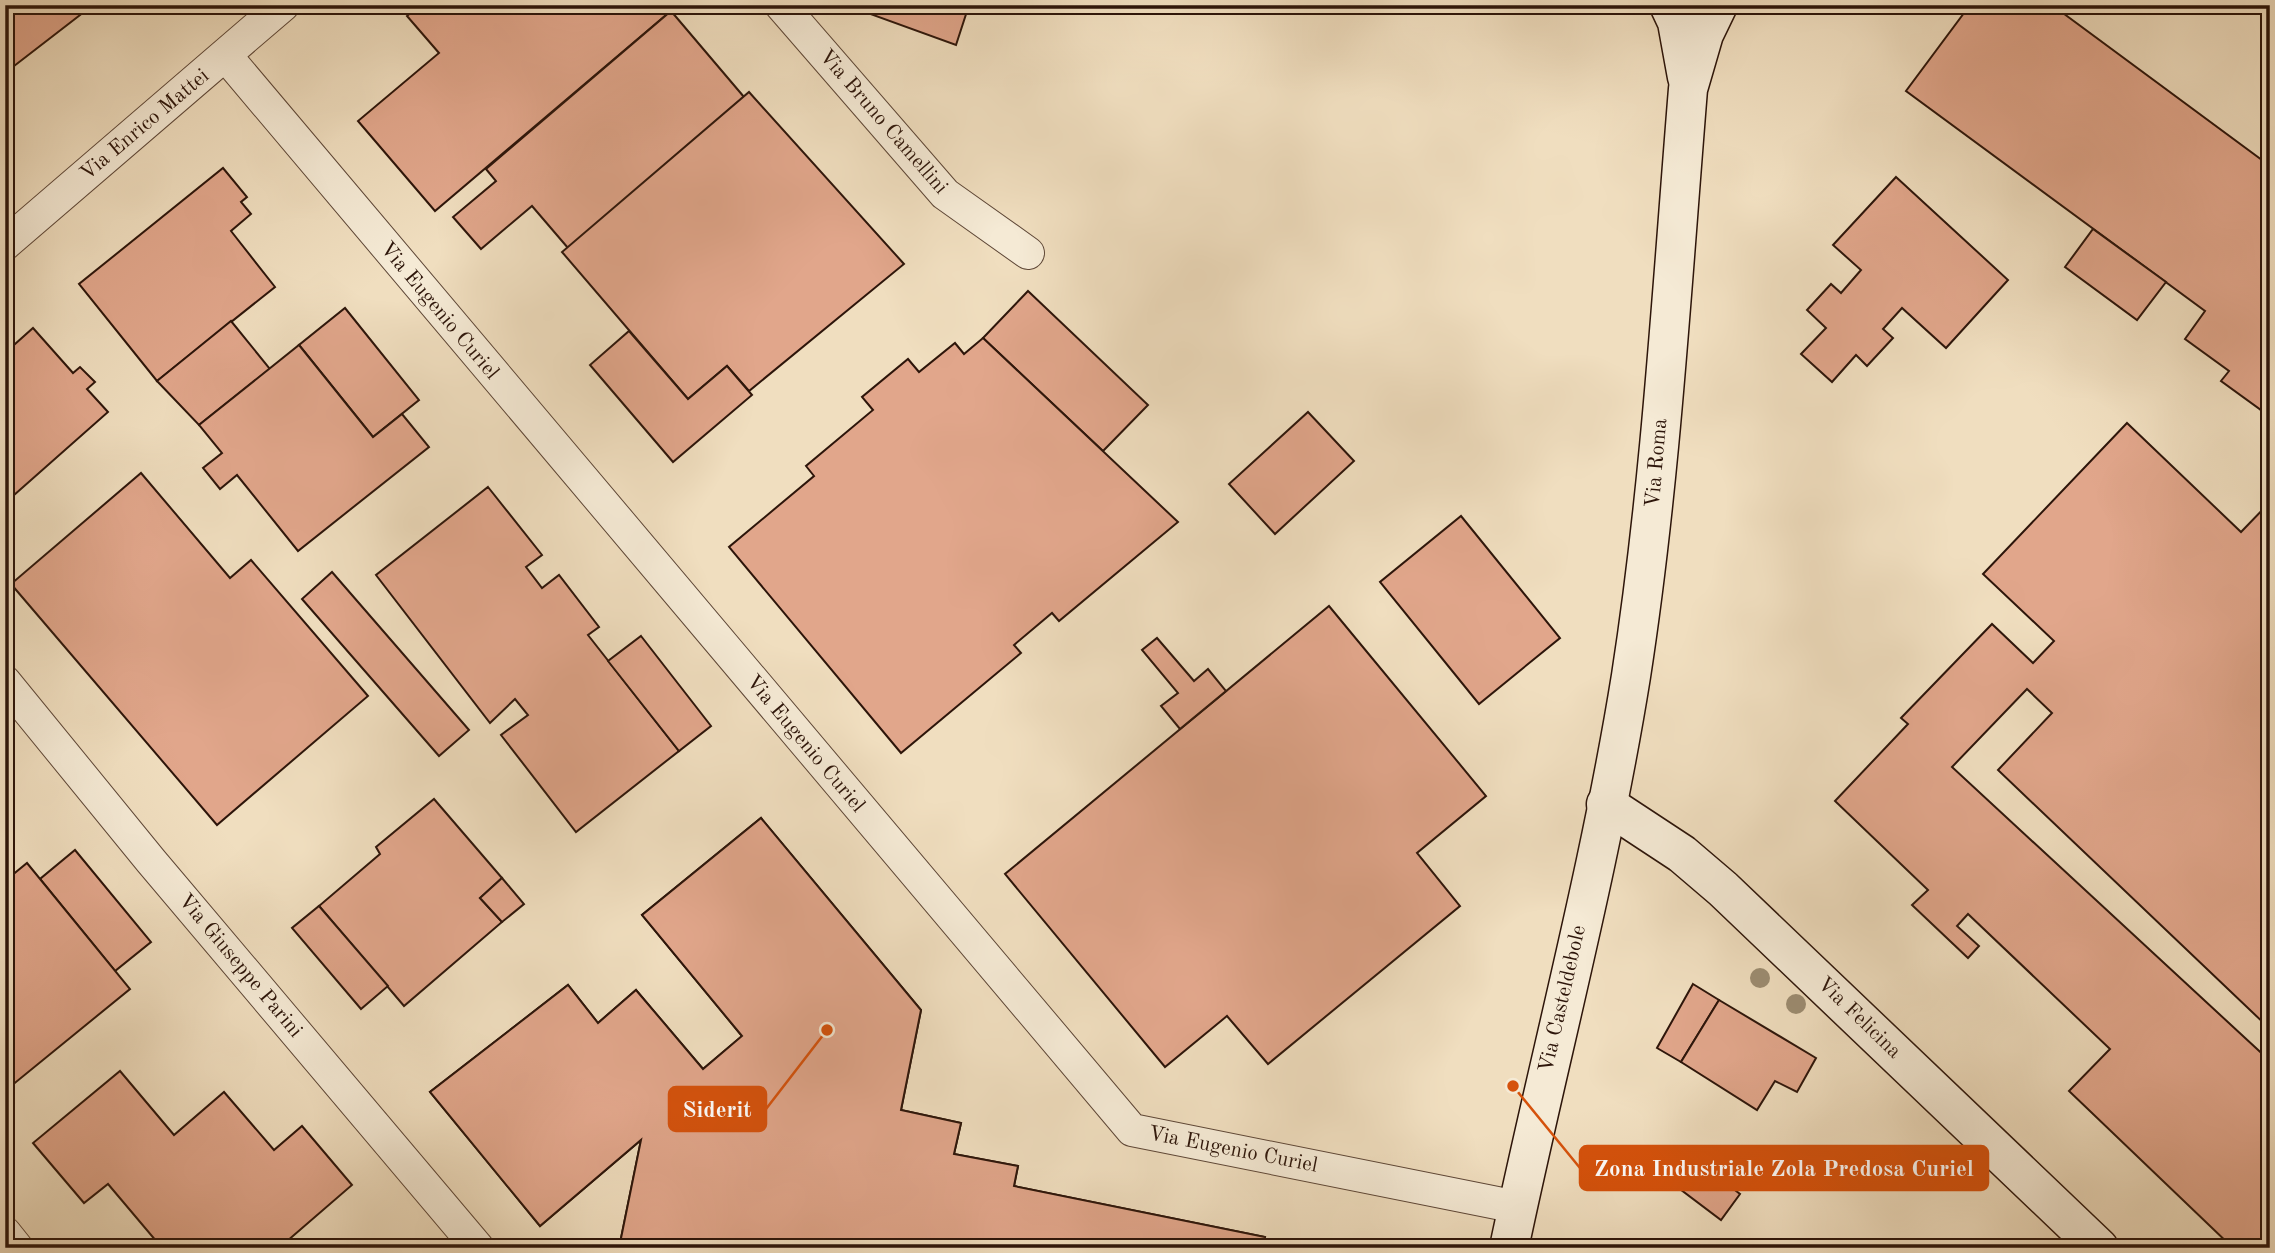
<svg xmlns="http://www.w3.org/2000/svg" width="2275" height="1253" font-family="'Old Standard TT',serif">
	<style>
		.building { fill: #e1a68b; stroke: #2d150a; stroke-width: 2 }
		.lines { fill: none; stroke-linecap: round; stroke-linejoin: round }
		.street-casing { stroke: #5e4737; stroke-width: 34 }
		.secondary-casing { stroke: #2d150a; stroke-width: 41 }
		.street { stroke: #f5ead5; stroke-width: 32 }
		.secondary { stroke: #f5ead5; stroke-width: 38 }
		.tree { fill: #9c8c71 }
		.labels { text-anchor: middle; dominant-baseline: central; stroke-width: 7; stroke-linejoin: round; paint-order: stroke }
		.street-label { font-size: 21px; fill: #2d150a; stroke: #f5ead5 }
		.leader { fill: none; stroke: #d5520c; stroke-width: 2.5 }
		.callout-dot { fill: #d5520c; stroke: #f5ead5; stroke-width: 2.5 }
		.callout { fill: #d5520c; stroke: #d5520c; stroke-width: 2.5 }
		.callout-label { font-size: 23px; text-anchor: middle; font-weight: bold; fill: #fff }
	</style>
	<rect width="100%" height="100%" fill="#f0debf"/>
	<filter id="stains"><feTurbulence type="fractalNoise" baseFrequency=".00286" numOctaves="4"/><feColorMatrix values="0 0 0 0 .2 0 0 0 0 .09 0 0 0 0 .02 0 0 0 .5 -.17"/></filter>
	<radialGradient id="worn" r=".72"><stop offset=".6" stop-color="#630" stop-opacity="0"/><stop offset="1" stop-color="#630" stop-opacity=".3"/></radialGradient>
	<g class="building">
		<polygon points="5,5 93,5 5,73"/>
		<polygon points="419,5 659,5 666,15 435,211 358,121 439,53 407,16"/>
		<polygon points="864,5 969,5 956,45 862,11"/>
		<polygon points="1970,5 2052,5 2270,166 2270,398 2261,410 2221,381 2229,371 2185,339 2205,311 1906,91"/>
		<polygon points="671,11 744,97 568,248 532,206 481,249 453,217 496,181 486,169"/>
		<polygon points="749,92 904,264 749,391 727,366 688,399 562,252"/>
		<polygon points="223,168 247,197 241,202 251,214 231,231 275,287 157,381 79,284"/>
		<polygon points="1896,177 2008,280 1946,348 1902,308 1883,329 1893,338 1867,366 1856,355 1832,382 1801,354 1826,328 1807,310 1831,284 1841,293 1861,270 1833,245"/>
		<polygon points="2093,229 2166,282 2137,320 2065,267"/>
		<polygon points="1028,291 1148,405 1103,451 983,338"/>
		<polygon points="345,308 419,400 373,437 299,345"/>
		<polygon points="231,321 270,369 199,425 157,381"/>
		<polygon points="33,328 73,373 80,367 95,382 87,389 108,412 5,503 5,353"/>
		<polygon points="629,331 688,399 727,366 752,395 673,462 590,365"/>
		<polygon points="983,338 1178,522 1059,621 1052,613 1014,645 1021,653 901,753 729,547 814,476 806,466 873,410 862,397 908,359 919,372 955,343 964,354"/>
		<polygon points="299,345 373,437 402,414 429,447 298,551 237,475 220,489 203,468 222,453 199,425"/>
		<polygon points="2270,398 2270,417 2261,410"/>
		<polygon points="1308,412 1354,461 1275,534 1229,484"/>
		<polygon points="2127,423 2241,532 2270,502 2270,1029 1998,770 2052,713 2027,689 1952,767 2270,1061 2270,1248 2233,1248 2069,1091 2110,1049 1968,914 1957,926 1979,946 1968,958 1912,905 1928,890 1835,801 1908,724 1901,718 1992,624 2033,663 2054,641 1983,574"/>
		<polygon points="141,473 230,578 251,560 368,696 217,825 11,584"/>
		<polygon points="488,487 542,555 526,567 542,588 559,575 599,627 588,635 679,751 576,832 501,735 528,715 515,699 490,723 376,575"/>
		<polygon points="1461,516 1560,638 1479,704 1380,582"/>
		<polygon points="332,572 469,730 439,756 302,599"/>
		<polygon points="1329,606 1486,796 1417,853 1460,906 1268,1064 1227,1016 1165,1067 1005,874"/>
		<polygon points="641,636 711,726 679,751 608,661"/>
		<polygon points="1157,638 1194,681 1208,669 1226,691 1180,729 1161,706 1178,693 1142,650"/>
		<polygon points="434,799 502,878 480,898 502,922 404,1006 319,906 380,854 376,847"/>
		<polygon points="761,818 921,1010 901,1110 961,1123 954,1154 1018,1166 1014,1186 1265,1237 1263,1248 619,1248 641,1140 540,1226 430,1092 568,985 598,1023 636,990 703,1069 742,1036 642,915"/>
		<polygon points="761,818 921,1010 901,1110 961,1123 954,1154 1018,1166 1014,1186 1265,1237 1263,1248 619,1248 641,1140 540,1226 430,1092 568,985 598,1023 636,990 703,1069 742,1036 642,915"/>
		<polygon points="75,850 151,942 115,971 40,879"/>
		<polygon points="27,863 130,989 5,1091 5,881"/>
		<polygon points="502,878 524,904 502,922 480,898"/>
		<polygon points="319,906 388,986 361,1009 292,928"/>
		<polygon points="1693,984 1719,1000 1681,1062 1657,1048"/>
		<polygon points="1719,1000 1816,1058 1797,1092 1775,1081 1757,1110 1681,1062"/>
		<polygon points="120,1071 174,1135 224,1092 274,1150 302,1126 352,1185 279,1248 162,1248 108,1184 84,1203 33,1143"/>
		<polygon points="1684,1151 1740,1194 1721,1220 1664,1177"/>
	</g>
	<g class="lines">
		<g class="street-casing">
			<g id="street">
				<polyline points="781,5 945,194 1028,253"/>
				<polyline points="226,56 1132,1130 1517,1207"/>
				<polyline points="5,244 283,5"/>
				<polyline points="5,682 151,861 478,1248"/>
				<polyline points="5,1233 17,1248"/>
			</g>
		</g>
		<g class="secondary-casing">
			<g id="secondary">
				<polyline points="1669,5 1677,22 1687,77"/>
				<polyline points="1606,804 1682,854 1723,889 2099,1248"/>
				<path d="M1509 1248C1549 1058 1600 869 1631 676 1661 482 1672 285 1688 89L1704 34 1718 5"/>
			</g>
		</g>
		<use href="#street" class="street"/>
		<use href="#secondary" class="secondary"/>
	</g>
	<g class="tree">
		<circle cx="1760" cy="978" r="10"/>
		<circle cx="1796" cy="1004" r="10"/>
	</g>
	<g class="labels">
		<g class="street-label">
			<text transform="translate(883 122) rotate(49)">Via Bruno Camellini</text>
			<text transform="translate(145 125) rotate(-40)">Via Enrico Mattei</text>
			<text transform="translate(439 311) rotate(50)">Via Eugenio Curiel</text>
			<text transform="translate(1657 463) rotate(-85)">Via Roma</text>
			<text transform="translate(805 744) rotate(50)">Via Eugenio Curiel</text>
			<text transform="translate(240 966) rotate(50)">Via Giuseppe Parini</text>
			<text transform="translate(1563 999) rotate(-77)">Via Casteldebole</text>
			<text transform="translate(1859 1018) rotate(44)">Via Felicina</text>
			<text transform="translate(1233 1150) rotate(11)">Via Eugenio Curiel</text>
		</g>
	</g>
	<path class="leader" d="M827 1030L766 1109M1513 1086L1580 1168"/>
	<g class="callout-dot">
		<circle cx="827" cy="1030" r="7"/>
		<circle cx="1513" cy="1086" r="7"/>
	</g>
	<g class="callout">
		<rect x="669" y="1087" width="97" height="44" rx="7"/>
		<rect x="1580" y="1146" width="408" height="44" rx="7"/>
	</g>
	<g class="callout-label">
		<text x="717" y="1117">Siderit</text>
		<text x="1784" y="1176">Zona Industriale Zola Predosa Curiel</text>
	</g>
	<rect width="2275" height="1253" fill="none" stroke="#f0debf" stroke-width="28"/>
	<rect x="7" y="7" width="2261" height="1239" fill="none" stroke="#2d150a" stroke-width="3.5"/>
	<rect x="14" y="14" width="2247" height="1225" fill="none" stroke="#2d150a" stroke-width="2"/>
	<rect width="100%" height="100%" filter="url(#stains)"/>
	<rect width="100%" height="100%" fill="url(#worn)"/>
</svg>
